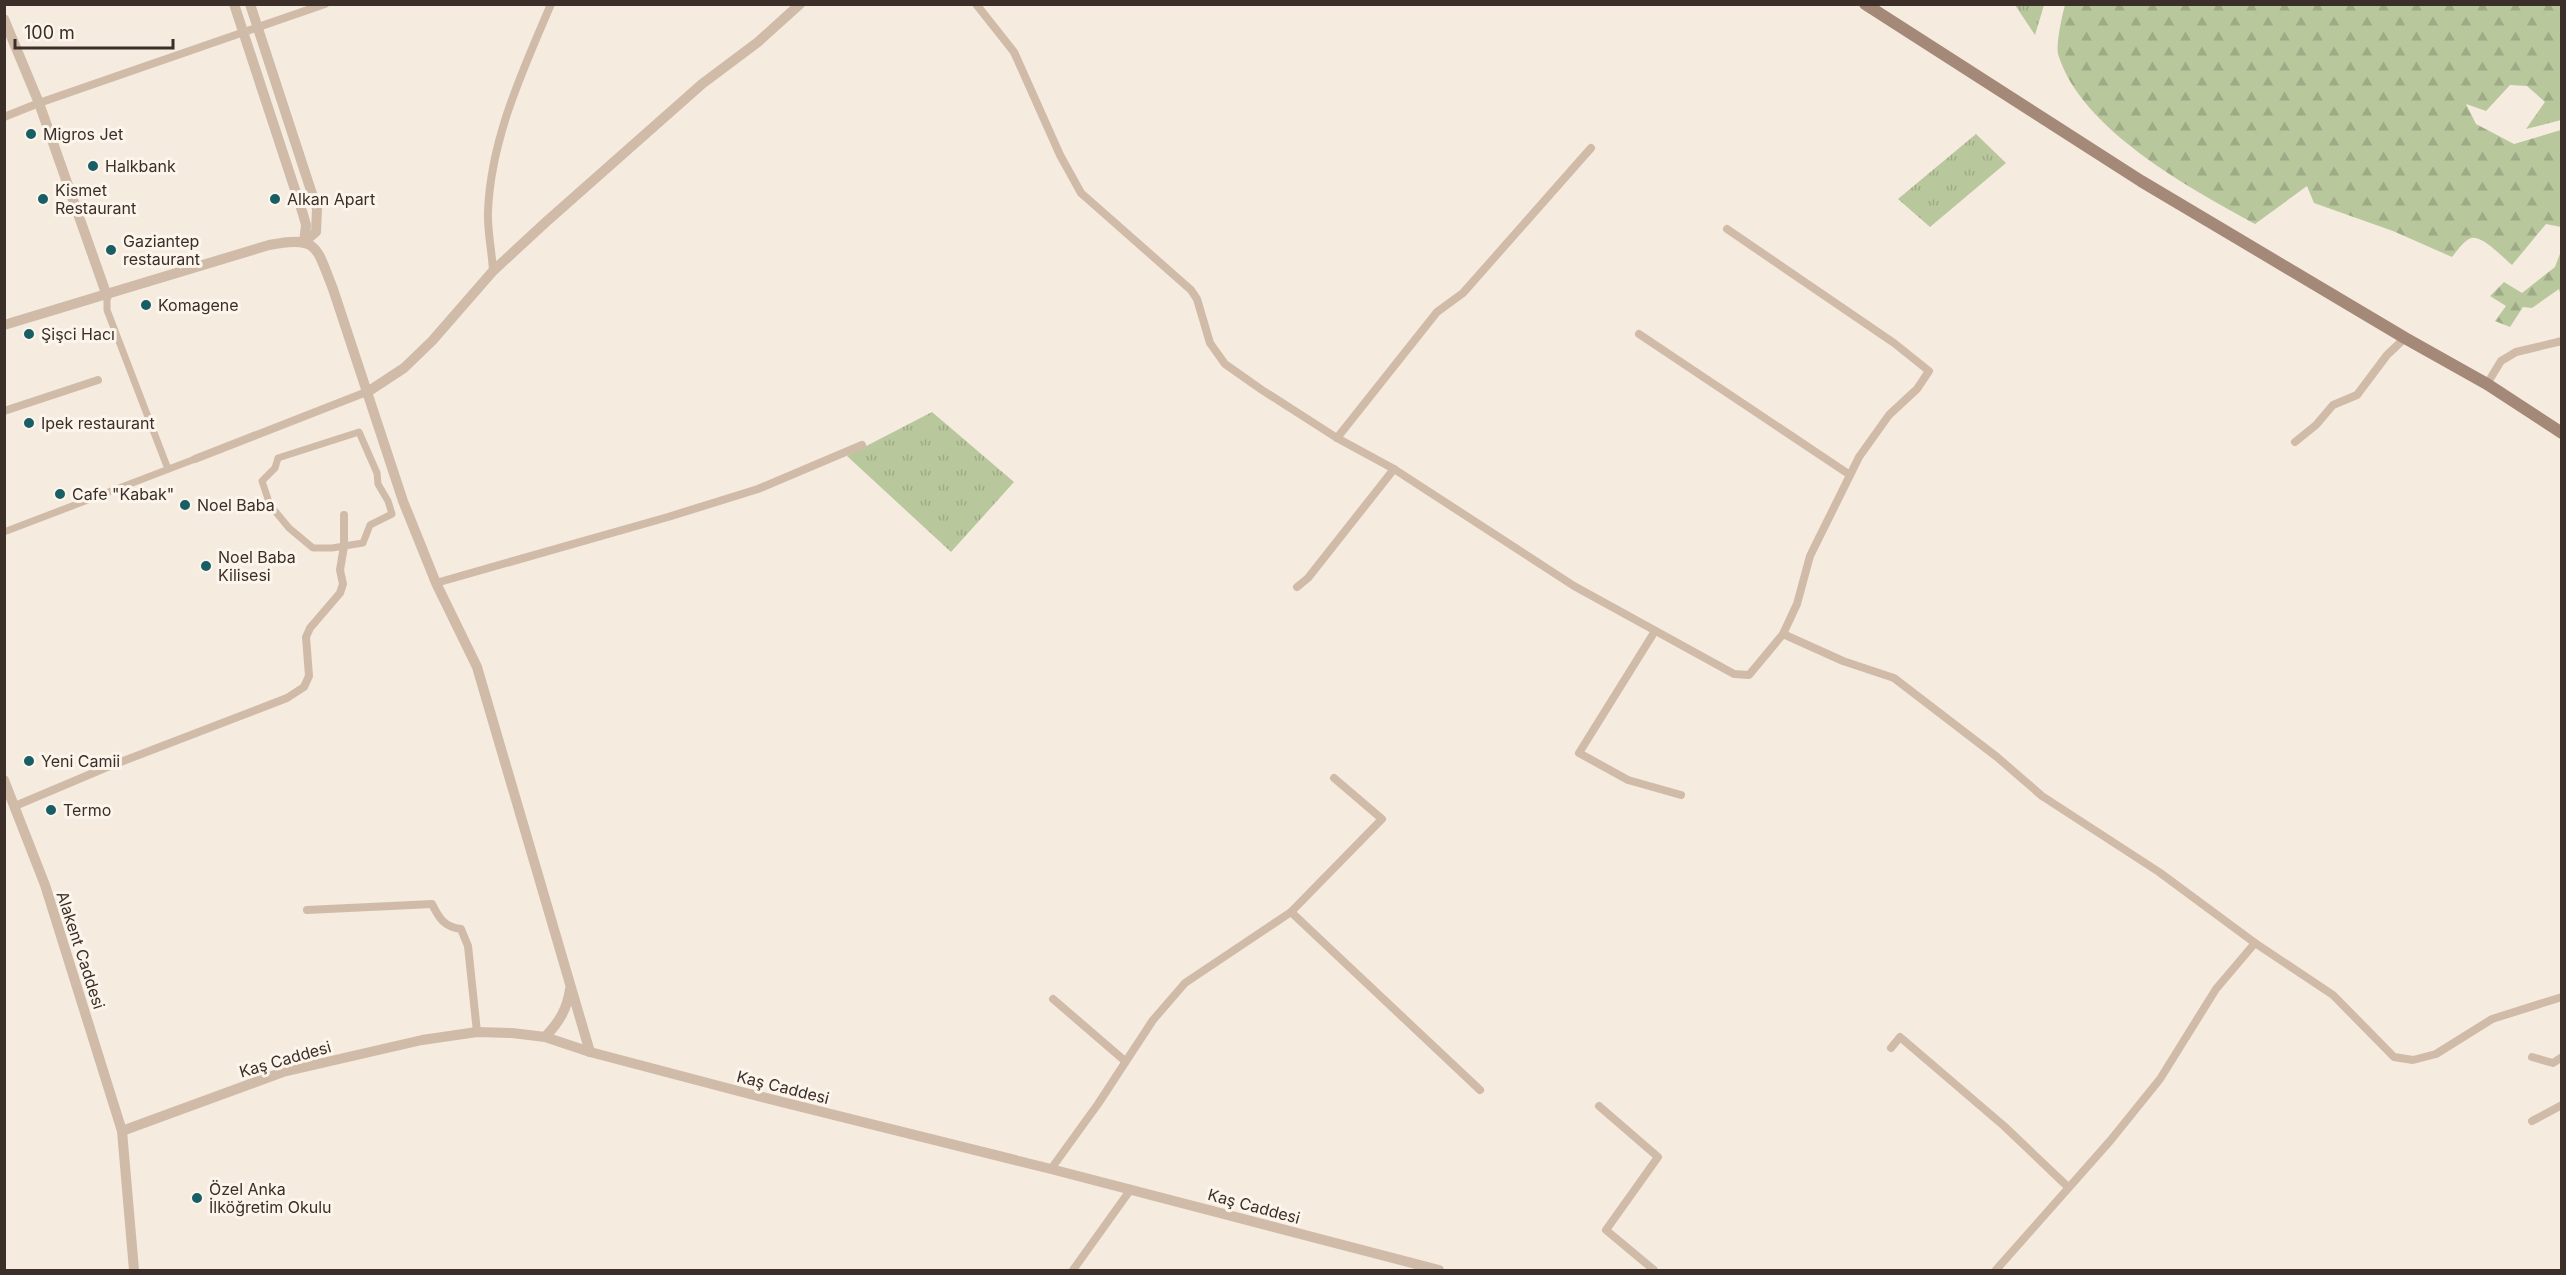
<svg xmlns="http://www.w3.org/2000/svg" width="2566" height="1275" font-family="Inter,sans-serif">
	<style>
		.grass { fill: url(#grass-tufts) }
		.forest { fill: url(#forest-firs) }
		.lines { fill: none; stroke-linecap: round; stroke-linejoin: round }
		.pedestrian { stroke: #d0bba8; stroke-width: 7 }
		.minor { stroke: #d0bba8; stroke-width: 8 }
		.tertiary { stroke: #d0bba8; stroke-width: 10 }
		.secondary { stroke: #a48979; stroke-width: 12 }
		.poi-dot { fill: #195e64; stroke: #fcf5ec; stroke-width: 2 }
		.labels { text-anchor: middle; dominant-baseline: central; stroke-width: 6; stroke-linejoin: round; paint-order: stroke }
		.poi-label { font-size: 16px; fill: #3c2f29; stroke: #fcf5ec; text-anchor: start }
		.street-label { font-size: 16px; fill: #3c2f29; stroke: #fcf5ec }
	</style>
	<defs>
		<pattern id="grass-tufts" width="24" height="20" patternUnits="userSpaceOnUse" patternTransform="scale(1.5)"><rect width="24" height="20" fill="#b8c79c"/><path d="M3 7l-1-3M5 7V3M7 7l1-3M15 17l-1-3M17 17v-4M19 17l1-3" fill="none" stroke="#9fab86"/></pattern>
		<pattern id="forest-firs" width="22" height="20" patternUnits="userSpaceOnUse" patternTransform="scale(1.5)"><rect width="22" height="20" fill="#b8c79c"/><path d="M5 1l3.5 6h-7zM16 11l3.5 6h-7z" fill="#9fab86"/></pattern>
	</defs>
	<rect width="100%" height="100%" fill="#f6ebdf"/>
	<g class="grass">
		<polygon points="2015,5 2044,5 2035,35"/>
		<polygon points="1976,134 2006,163 1930,227 1898,199"/>
		<polygon points="932,412 1014,482 951,552 847,456"/>
	</g>
	<g class="forest">
		<path d="M2065 5H2561V120L2526 129 2545 102 2527 86 2510 85 2486 111 2466 104 2476 124 2514 144 2561 130V227L2546 224 2512 265C2503 258 2480 232 2469 239 2462 243 2457 251 2452 257L2393 231 2314 203 2307 186 2255 224C2190 188 2081 130 2058 54 2056 45 2062 15 2065 5Z"/>
		<polygon points="2561,251 2561,297 2559,289 2532,308 2523,307 2510,327 2495,321 2506,306 2490,296 2504,282 2522,293 2555,267"/>
	</g>
	<g class="lines">
		<g class="pedestrian">
			<polyline points="107,296 107,310 168,469"/>
			<polygon points="359,432 377,473 378,484 388,501 392,514 370,525 363,543 332,548 313,548 289,528 270,505 262,481 275,468 278,458"/>
			<polyline points="4,532 195,459"/>
		</g>
		<g class="minor">
			<polyline points="976,4 1014,52 1060,155 1081,193 1191,290 1197,299 1210,343 1225,364 1262,390 1337,438 1394,469 1574,586 1734,674 1749,675 1783,634 1843,661 1894,678 1997,757 2042,796 2159,872 2255,943 2333,995 2394,1057 2413,1060 2436,1054 2492,1019 2562,997"/>
			<polyline points="4,117 39,103 325,4"/>
			<polyline points="1727,229 1894,343 1929,371 1917,389 1889,415 1859,457 1810,556 1797,604 1783,634"/>
			<path d="M493 271C492 251 487 230 488 211 491 138 523 70 551 4"/>
			<polyline points="1639,334 1850,475"/>
			<polyline points="2487,384 2501,361 2516,352 2562,341"/>
			<polyline points="4,411 98,380"/>
			<polyline points="1337,438 1437,312 1463,293 1591,148"/>
			<polyline points="2295,442 2316,425 2333,405 2357,395 2387,355 2405,338"/>
			<polyline points="195,459 369,391"/>
			<polyline points="436,583 668,517 758,489 862,445"/>
			<polyline points="1297,587 1308,578 1394,469"/>
			<polyline points="1655,631 1579,753 1628,780 1681,795"/>
			<polyline points="15,806 105,768 287,698 304,687 309,676 306,637 310,628 340,593 343,584 340,570 344,546 344,515"/>
			<path d="M307 910 432 904C439 918 444 927 461 929L468 946 477 1032"/>
			<polyline points="1291,912 1480,1090"/>
			<polyline points="1053,999 1125,1061"/>
			<polyline points="1891,1048 1900,1037 2004,1126 2068,1187"/>
			<polyline points="2532,1057 2553,1063 2562,1057"/>
			<polyline points="1599,1106 1658,1157 1606,1230 1654,1270"/>
			<polyline points="2532,1121 2562,1105"/>
			<polyline points="1051,1169 1098,1104 1153,1020 1185,983 1291,912 1382,819 1334,778"/>
			<polyline points="1073,1270 1131,1189"/>
			<polyline points="1996,1270 2110,1141 2160,1079 2216,989 2255,943"/>
		</g>
		<g class="tertiary">
			<polyline points="234,4 303,214 306,225 304,242"/>
			<polyline points="250,4 317,209 316,232 304,242"/>
			<polyline points="4,19 39,103 107,296"/>
			<path d="M4 325 269 245C319 235 316 247 333 289L403 501 436 583 477 667 590 1052"/>
			<polyline points="369,391 404,368 432,341 493,271 546,222 702,84 758,42 800,4"/>
			<polyline points="4,780 45,885 122,1131 134,1270"/>
			<path d="M545 1037C559 1022 567 1010 570 989"/>
			<polyline points="122,1131 283,1072 422,1040 477,1032 512,1033 545,1037 590,1052 742,1092 1051,1169 1439,1270"/>
		</g>
		<polyline class="secondary" points="1865,4 2141,181 2405,338 2487,384 2562,433"/>
	</g>
	<g class="poi-dot">
		<circle cx="31" cy="134" r="6"/>
		<circle cx="93" cy="166" r="6"/>
		<circle cx="43" cy="199" r="6"/>
		<circle cx="275" cy="199" r="6"/>
		<circle cx="111" cy="250" r="6"/>
		<circle cx="146" cy="305" r="6"/>
		<circle cx="29" cy="334" r="6"/>
		<circle cx="29" cy="423" r="6"/>
		<circle cx="60" cy="494" r="6"/>
		<circle cx="185" cy="505" r="6"/>
		<circle cx="206" cy="566" r="6"/>
		<circle cx="29" cy="761" r="6"/>
		<circle cx="51" cy="810" r="6"/>
		<circle cx="197" cy="1198" r="6"/>
	</g>
	<g class="labels">
		<g class="poi-label">
			<text x="43" y="134">Migros Jet</text>
			<text x="105" y="166">Halkbank</text>
			<text x="55" y="190">Kismet<tspan x="55" dy="18">Restaurant</tspan></text>
			<text x="287" y="199">Alkan Apart</text>
			<text x="123" y="241">Gaziantep<tspan x="123" dy="18">restaurant</tspan></text>
			<text x="158" y="305">Komagene</text>
			<text x="41" y="334">Şişci Hacı</text>
			<text x="41" y="423">Ipek restaurant</text>
			<text x="72" y="494">Cafe "Kabak"</text>
			<text x="197" y="505">Noel Baba</text>
			<text x="218" y="557">Noel Baba<tspan x="218" dy="18">Kilisesi</tspan></text>
			<text x="41" y="761">Yeni Camii</text>
			<text x="63" y="810">Termo</text>
			<text x="209" y="1189">Özel Anka<tspan x="209" dy="18">İlköğretim Okulu</tspan></text>
		</g>
		<g class="street-label">
			<text transform="translate(81 950) rotate(72)">Alakent Caddesi</text>
			<text transform="translate(285 1059) rotate(-16)">Kaş Caddesi</text>
			<text transform="translate(783 1087) rotate(14)">Kaş Caddesi</text>
			<text transform="translate(1254 1206) rotate(15)">Kaş Caddesi</text>
		</g>
	</g>
	<rect width="2566" height="1275" fill="none" stroke="#3c2f29" stroke-width="12"/>
	<path d="M15 39v9h158v-9" fill="none" stroke="#3c2f29" stroke-width="3"/>
	<text x="24" y="39" font-size="18" fill="#3c2f29" stroke="#fcf5ec" stroke-width="4.5" paint-order="stroke">100 m</text>
</svg>
